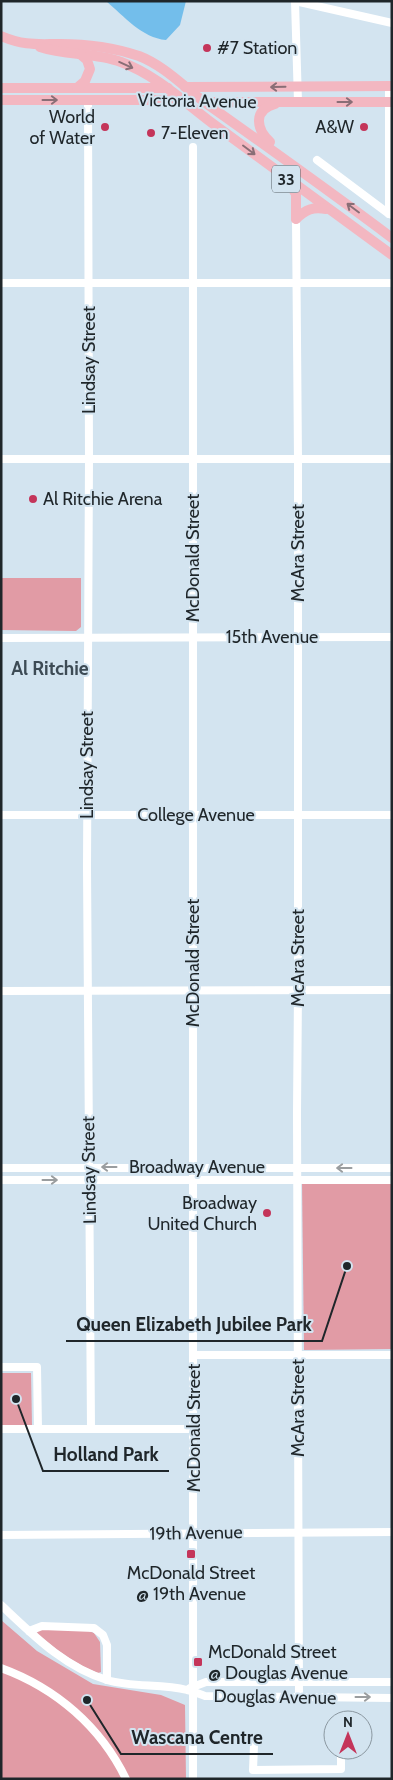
<svg xmlns="http://www.w3.org/2000/svg" width="393" height="1780" font-family="Cabin,sans-serif">
	<style>
		.green { fill: #e19ba5 }
		.water { fill: #73beeb }
		.lines { fill: none; stroke-linecap: round; stroke-linejoin: round }
		.minor { stroke: #fff; stroke-width: 8 }
		.major { stroke: #f3b7c1; stroke-width: 10 }
		.oneway { stroke: #896e76 }
		.oneway2 { stroke: #9a9d9f }
		.poi-dot { fill: #c4355a; stroke: #d3e4f0; stroke-width: 2 }
		.labels { text-anchor: middle; dominant-baseline: central; stroke-width: 4; stroke-linejoin: round; paint-order: stroke }
		.shield { fill: #d3e4f0; stroke: #555f65; stroke-width: 1 }
		.shield-label { font-size: 16px; font-weight: bold; fill: #1f262a }
		.poi-label { font-size: 18px; fill: #1f262a; stroke: #d3e4f0; text-anchor: start }
		.street-label { font-size: 18px; fill: #1f262a; stroke: #d3e4f0 }
		.neighbourhood-label { font-size: 19px; font-weight: bold; fill: #3d4b55; stroke: #d3e4f0 }
		.leader { fill: none; stroke: #1f262a; stroke-width: 2 }
		.callout-dot { fill: #1f262a; stroke: #d3e4f0; stroke-width: 2 }
		.callout-label { font-size: 19px; text-anchor: middle; font-weight: bold; fill: #1f262a; stroke: #d3e4f0; stroke-width: 4; stroke-linejoin: round; paint-order: stroke }
	</style>
	<rect width="100%" height="100%" fill="#d3e4f0"/>
	<g class="green">
		<polygon points="1,578 81,578 81,627 76,631 1,630"/>
		<polygon points="302,1182 392,1183 392,1349 304,1350"/>
		<polygon points="1,1373 31,1373 32,1425 1,1425"/>
		<polygon points="1,1620 37,1651 93,1684 161,1695 185,1705 186,1779 1,1779"/>
		<path d="M40 1630H86L94 1633 100 1642 101 1672 98 1673C75 1664 57 1650 38 1635L37 1632Z"/>
	</g>
	<path class="water" d="M106 1H186L180 25 166 40C142 38 124 16 106 1Z"/>
	<g class="lines">
		<g class="minor">
			<polyline points="295,1 298,102"/>
			<polyline points="295,1 392,23"/>
			<polyline points="88,100 89,459 87,867 91,1429"/>
			<polyline points="193,147 193,1779"/>
			<polyline points="317,160 389,214 392,215"/>
			<polyline points="389,214 389,86"/>
			<polyline points="296,219 298,459 298,991 297,1113 299,1697"/>
			<polyline points="1,283 392,283"/>
			<polyline points="1,459 392,459"/>
			<polyline points="1,638 392,637"/>
			<polyline points="1,815 392,815"/>
			<polyline points="1,991 392,990"/>
			<polyline points="1,1168 392,1168"/>
			<polyline points="1,1180 392,1180"/>
			<polyline points="193,1355 392,1355"/>
			<polyline points="1,1367 37,1367 38,1429"/>
			<polyline points="1,1429 194,1429"/>
			<polyline points="1,1535 392,1532"/>
			<path d="M1 1605C33 1635 64 1667 107 1680 133 1688 162 1683 187 1690 193 1691 199 1694 205 1696L392 1698"/>
			<polyline points="29,1631 42,1626 94,1628 103,1635 107,1645 107,1680"/>
			<path d="M1 1668C56 1688 101 1727 126 1779"/>
			<polyline points="190,1688 206,1682 392,1682"/>
			<polyline points="254,1745 253,1770 341,1769 341,1750"/>
		</g>
		<g class="major">
			<path d="M1 36C25 46 36 44 60 44 86 44 115 48 139 56 165 66 185 88 207 104 269 148 331 192 392 238"/>
			<path d="M40 47C66 56 95 52 121 62 156 75 183 101 212 123 272 167 332 211 392 255"/>
			<polyline points="185,87 392,86"/>
			<polyline points="1,88 168,88"/>
			<polyline points="77,88 85,81 90,69 87,60 80,54"/>
			<polyline points="1,100 183,100"/>
			<polyline points="205,102 392,102"/>
			<path d="M270 142C256 129 253 110 275 104"/>
			<polyline points="289,183 296,194 296,219"/>
			<path d="M296 219C306 209 313 207 326 209"/>
		</g>
	</g>
	<defs><path id="oneway-shaft" d="M-6 0H5M1.5-3L5.5 0L1.5 3" fill="none" stroke-width="1.6" stroke-linecap="round" stroke-linejoin="round" transform="scale(1.25)"/></defs>
	<g class="oneway">
		<use href="#oneway-shaft" transform="translate(126 65) rotate(24)"/>
		<use href="#oneway-shaft" transform="translate(278 87) rotate(179)"/>
		<use href="#oneway-shaft" transform="translate(50 100)"/>
		<use href="#oneway-shaft" transform="translate(345 102)"/>
		<use href="#oneway-shaft" transform="translate(249 150) rotate(37)"/>
		<use href="#oneway-shaft" transform="translate(353 208) rotate(-143)"/>
	</g>
	<g class="oneway2">
		<use href="#oneway-shaft" transform="translate(109 1167) rotate(180)"/>
		<use href="#oneway-shaft" transform="translate(344 1168) rotate(-180)"/>
		<use href="#oneway-shaft" transform="translate(50 1180)"/>
		<use href="#oneway-shaft" transform="translate(363 1697)"/>
	</g>
	<g class="poi-dot">
		<circle cx="207" cy="48" r="5"/>
		<circle cx="105" cy="127" r="5"/>
		<circle cx="364" cy="127" r="5"/>
		<circle cx="151" cy="133" r="5"/>
		<circle cx="33" cy="499" r="5"/>
		<circle cx="267" cy="1213" r="5"/>
		<rect x="186" y="1549" width="10" height="10" rx="2.5"/>
		<rect x="193" y="1657" width="10" height="10" rx="2.5"/>
	</g>
	<g class="labels">
		<rect class="shield" x="272" y="165.5" width="28" height="27" rx="4"/>
		<g class="shield-label">
			<text x="286" y="179">33</text>
		</g>
		<g class="poi-label">
			<text x="217" y="48">#7 Station</text>
			<text x="95" y="117" text-anchor="end">World<tspan x="95" dy="21">of Water</tspan></text>
			<text x="354" y="127" text-anchor="end">A&amp;W</text>
			<text x="161" y="133">7-Eleven</text>
			<text x="43" y="499">Al Ritchie Arena</text>
			<text x="257" y="1203" text-anchor="end">Broadway<tspan x="257" dy="21">United Church</tspan></text>
			<text x="191" y="1573" text-anchor="middle">McDonald Street<tspan x="191" dy="21">@ 19th Avenue</tspan></text>
			<text x="208" y="1652">McDonald Street<tspan x="208" dy="21">@ Douglas Avenue</tspan></text>
		</g>
		<g class="street-label">
			<text transform="translate(197 101) rotate(1)">Victoria Avenue</text>
			<text transform="translate(89 360) rotate(-90)">Lindsay Street</text>
			<text transform="translate(298 553) rotate(-90)">McAra Street</text>
			<text transform="translate(193 558) rotate(-90)">McDonald Street</text>
			<text x="272" y="637">15th Avenue</text>
			<text transform="translate(87 765) rotate(-90)">Lindsay Street</text>
			<text x="196" y="815">College Avenue</text>
			<text transform="translate(298 958) rotate(-90)">McAra Street</text>
			<text transform="translate(193 963) rotate(-90)">McDonald Street</text>
			<text x="197" y="1167">Broadway Avenue</text>
			<text transform="translate(89 1170) rotate(-91)">Lindsay Street</text>
			<text transform="translate(298 1408) rotate(-90)">McAra Street</text>
			<text transform="translate(194 1428) rotate(-90)">McDonald Street</text>
			<text transform="translate(196 1533) rotate(-1)">19th Avenue</text>
			<text transform="translate(275 1697) rotate(1)">Douglas Avenue</text>
		</g>
		<g class="neighbourhood-label">
			<text x="50" y="668">Al Ritchie</text>
		</g>
	</g>
	<path class="leader" d="M347 1266L322 1341H66M16 1399L43 1471H169M87 1700L121 1754H273"/>
	<g class="callout-dot">
		<circle cx="347" cy="1266" r="5"/>
		<circle cx="16" cy="1399" r="5"/>
		<circle cx="87" cy="1700" r="5"/>
	</g>
	<g class="callout-label">
		<text x="194" y="1331">Queen Elizabeth Jubilee Park</text>
		<text x="106" y="1461">Holland Park</text>
		<text x="197" y="1744">Wascana Centre</text>
	</g>
	<rect width="393" height="1780" fill="none" stroke="#1f262a" stroke-width="5"/>
	<g transform="translate(348 1735)"><circle r="24" fill="#d3e4f0" stroke="#8b98a1"/>
	<path d="M0-4L9 19L0 12L-9 19Z" fill="#c4355a"/>
	<text y="-8" font-size="14" font-weight="bold" text-anchor="middle" fill="#1f262a">N</text>
	</g>
</svg>
